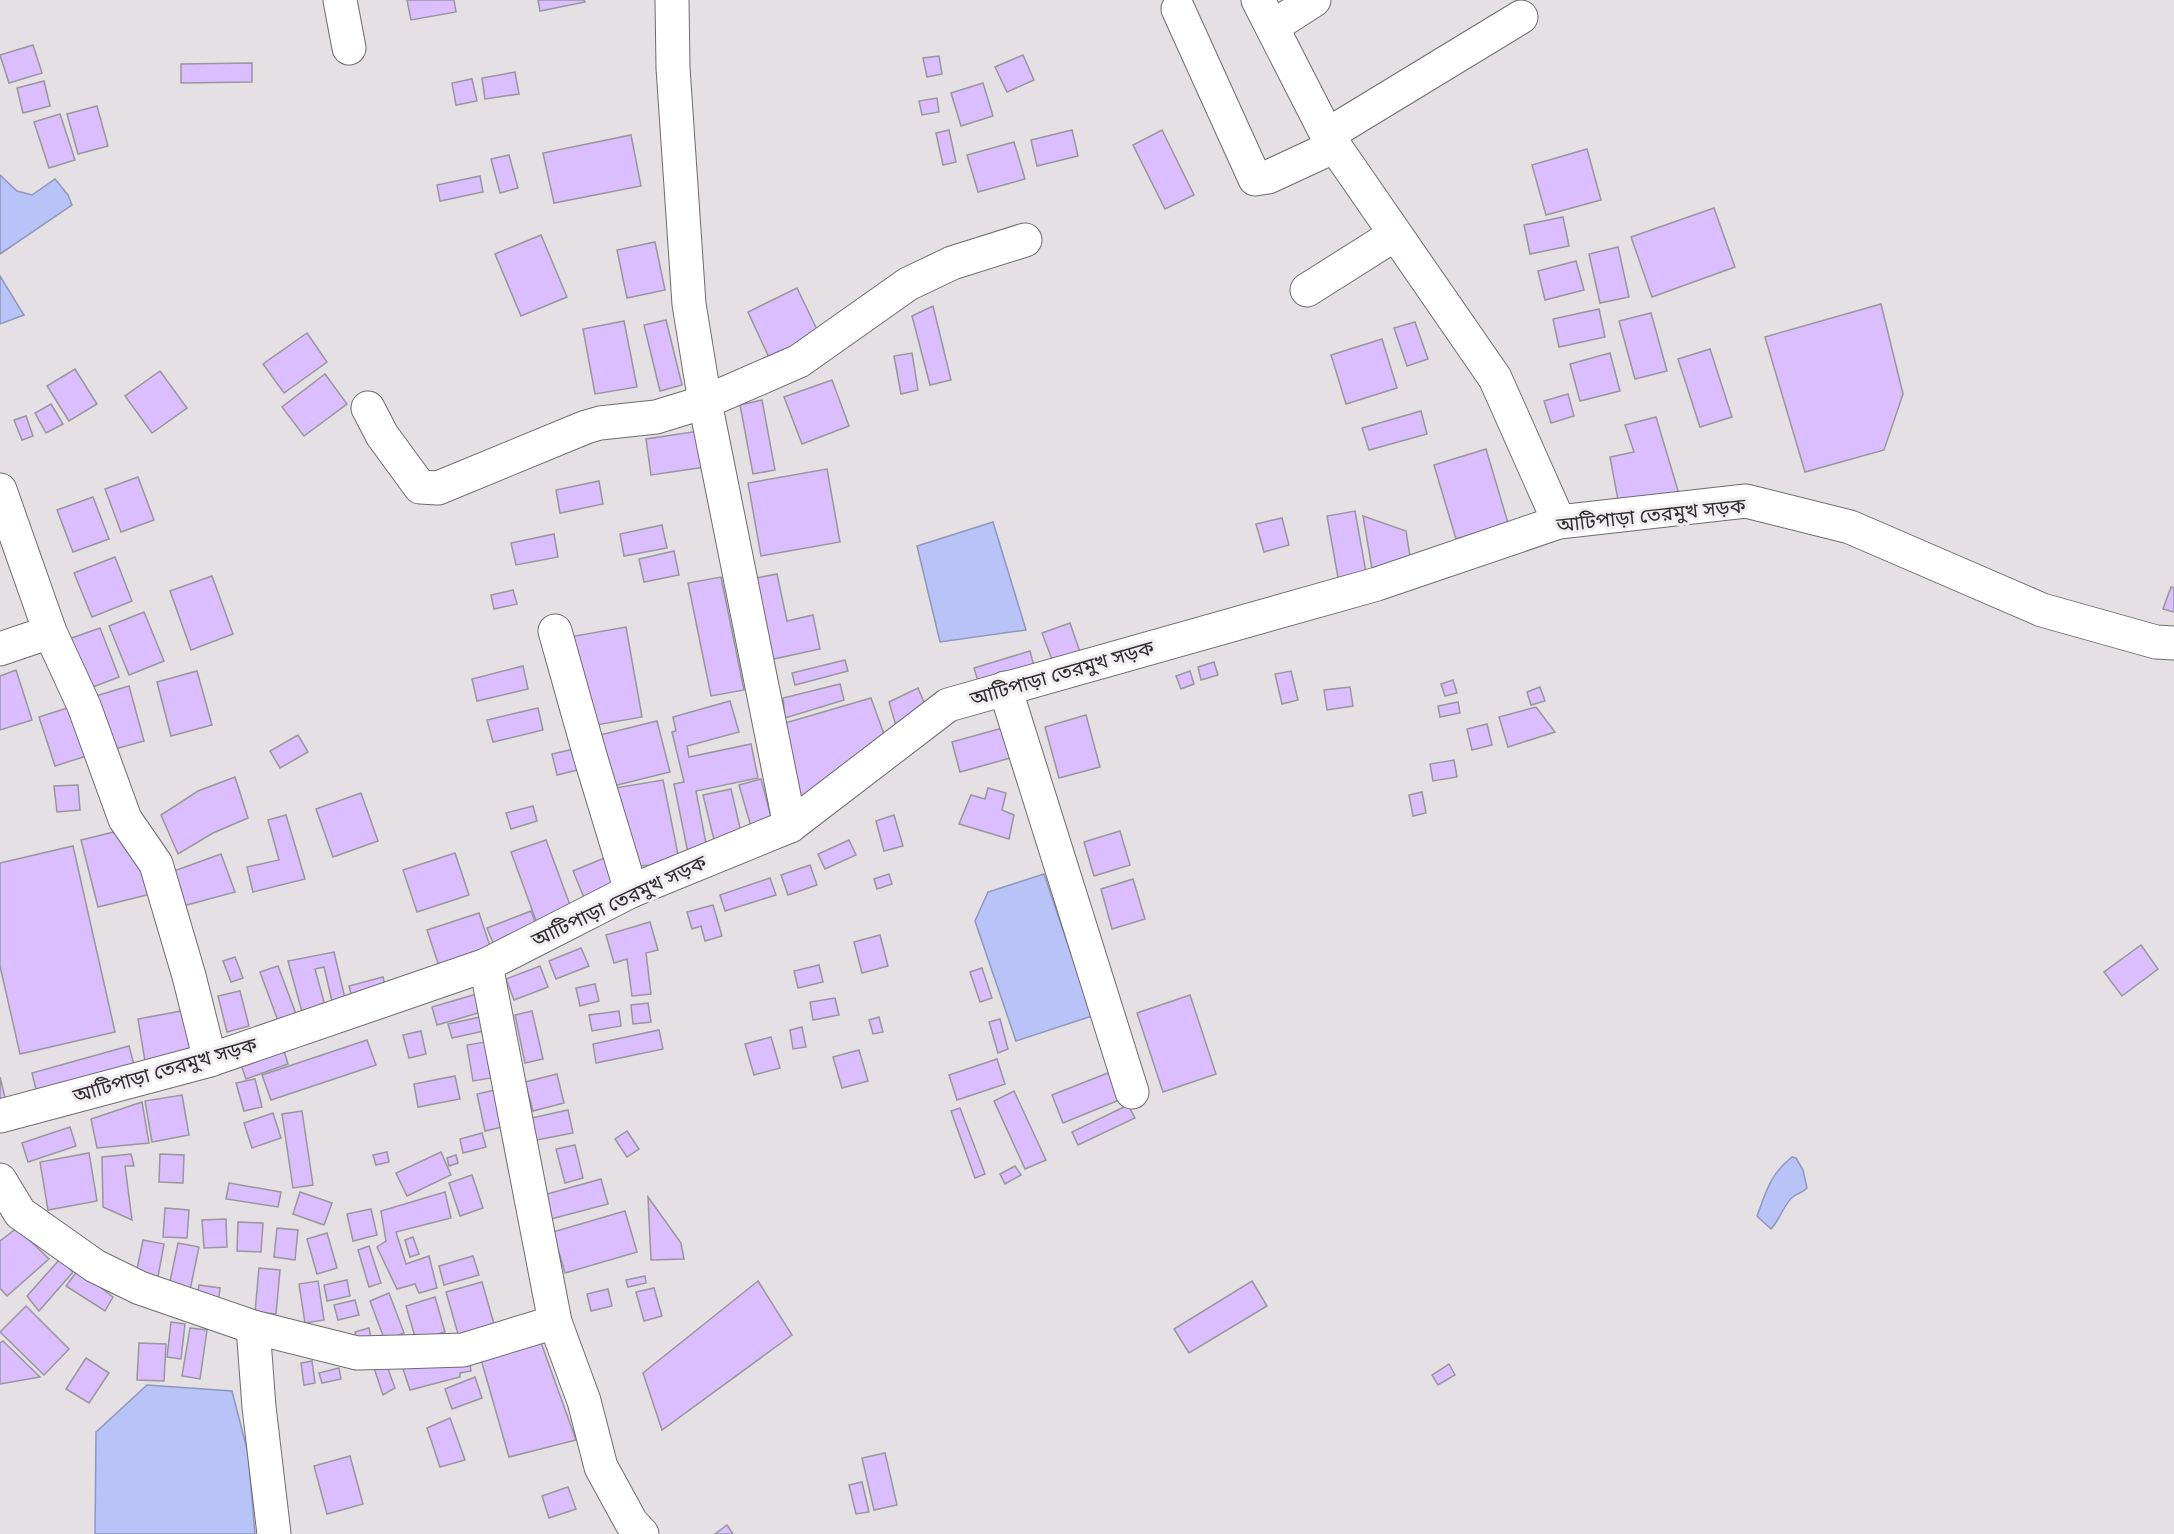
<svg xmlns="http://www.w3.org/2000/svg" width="2174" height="1534" font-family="Roboto,'Noto Sans Bengali',sans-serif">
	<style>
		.water { fill: #b8c3f8; stroke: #8f97bc; stroke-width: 1.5 }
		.building { fill: #dbbeff; stroke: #98979a; stroke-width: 1.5 }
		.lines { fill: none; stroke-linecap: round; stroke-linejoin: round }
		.minor-casing { stroke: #6f6c6e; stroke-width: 35 }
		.major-casing { stroke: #6f6c6e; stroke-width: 35 }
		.minor { stroke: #fff; stroke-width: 33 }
		.major { stroke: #fff; stroke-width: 33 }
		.labels { text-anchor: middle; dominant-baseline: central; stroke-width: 6; stroke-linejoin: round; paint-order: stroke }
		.street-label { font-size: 20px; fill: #302f30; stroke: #f1edf0 }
	</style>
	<rect width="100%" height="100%" fill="#e4e0e3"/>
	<g class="water">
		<polygon points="0,175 17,191 32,195 55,179 68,195 72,205 0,254"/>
		<polygon points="0,276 24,315 0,324"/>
		<polygon points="993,522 1026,630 940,642 917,546"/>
		<polygon points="1044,874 1092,1016 1016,1041 975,921 988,892"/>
		<path d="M1792 1157 1796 1158 1803 1170 1807 1188C1802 1193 1799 1193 1794 1196 1784 1203 1780 1220 1771 1229L1757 1216C1766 1192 1770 1174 1792 1157Z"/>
		<polygon points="147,1385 232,1391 248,1453 255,1534 95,1534 96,1432"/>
	</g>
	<g class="building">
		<polygon points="407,0 454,0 456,12 411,20"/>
		<polygon points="538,0 584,0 585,2 540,11"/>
		<polygon points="33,45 42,73 9,83 0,55"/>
		<polygon points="1023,55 1034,80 1007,92 995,67"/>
		<polygon points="939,56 942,74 927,77 923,58"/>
		<polygon points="252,63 252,82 181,83 181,64"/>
		<polygon points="515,72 519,94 485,99 482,78"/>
		<polygon points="472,79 477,101 456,105 452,83"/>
		<polygon points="44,81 50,106 23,113 17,88"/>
		<polygon points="983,83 993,116 961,126 951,93"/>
		<polygon points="937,98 939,112 922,115 919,101"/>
		<polygon points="97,106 108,146 78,154 67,114"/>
		<polygon points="60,114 75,160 49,168 34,122"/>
		<polygon points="949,130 956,162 943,165 936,133"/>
		<polygon points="1072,130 1078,156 1037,166 1031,140"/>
		<polygon points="1162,130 1194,195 1165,209 1133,145"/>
		<polygon points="631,135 641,186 554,203 543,153"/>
		<polygon points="1014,142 1025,179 978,192 967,155"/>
		<polygon points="1587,149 1601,200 1546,215 1532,165"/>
		<polygon points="509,155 518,188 500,193 491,159"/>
		<polygon points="480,176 483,192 440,201 437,185"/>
		<polygon points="1714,208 1735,267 1652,297 1631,237"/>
		<polygon points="1563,217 1569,246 1530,254 1524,225"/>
		<polygon points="541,235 567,297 521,316 495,254"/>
		<polygon points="655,242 665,290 627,298 617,250"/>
		<polygon points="1618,247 1629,297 1600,303 1589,254"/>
		<polygon points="1576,261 1584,290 1545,300 1538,271"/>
		<polygon points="797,288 822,340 772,364 748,312"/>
		<polygon points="1881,304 1903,394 1884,450 1805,472 1765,337"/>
		<polygon points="933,306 951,380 930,385 912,316"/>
		<polygon points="1599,309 1605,337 1559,347 1553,319"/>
		<polygon points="1651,313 1667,371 1635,379 1619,321"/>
		<polygon points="666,320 682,385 660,391 644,325"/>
		<polygon points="624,321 637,387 595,394 583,329"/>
		<polygon points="1415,322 1428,359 1407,366 1394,328"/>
		<polygon points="307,333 327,362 284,393 263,364"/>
		<polygon points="1382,339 1397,388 1346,404 1331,355"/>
		<polygon points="1710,349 1732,417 1700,427 1678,359"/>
		<polygon points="912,353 918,390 901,394 894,356"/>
		<polygon points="1610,353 1620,391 1580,401 1570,364"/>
		<polygon points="75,369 97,404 69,421 47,386"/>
		<polygon points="160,371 187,408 152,433 125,396"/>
		<polygon points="325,374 347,404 304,436 282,407"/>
		<polygon points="832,380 849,426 802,444 784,397"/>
		<polygon points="1568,394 1574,416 1551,423 1544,401"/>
		<polygon points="762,400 775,470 753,474 740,405"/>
		<polygon points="51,404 63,424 46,433 35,413"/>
		<polygon points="1421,411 1427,434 1369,450 1362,428"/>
		<polygon points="26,416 33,436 22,440 14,420"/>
		<polygon points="1656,417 1679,494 1620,511 1610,457 1634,452 1625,425"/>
		<polygon points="699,431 705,467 651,475 646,439"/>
		<polygon points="1486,449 1508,523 1456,539 1434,465"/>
		<polygon points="827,469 840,542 761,556 748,483"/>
		<polygon points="138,477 154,520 121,532 105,489"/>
		<polygon points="599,481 603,504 560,513 556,490"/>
		<polygon points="93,497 109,539 73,552 57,510"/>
		<polygon points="1355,511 1367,578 1339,583 1327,516"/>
		<polygon points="1363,516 1406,531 1411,563 1373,575"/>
		<polygon points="1282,518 1289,545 1264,552 1256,524"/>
		<polygon points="662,525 667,548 624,556 620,534"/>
		<polygon points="554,534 558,557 516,565 511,543"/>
		<polygon points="674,551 679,575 644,582 639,559"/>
		<polygon points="115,557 132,601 92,617 74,573"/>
		<polygon points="777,574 787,621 813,615 820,649 769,660 751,579"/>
		<polygon points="212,576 233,634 191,650 170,591"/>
		<polygon points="721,577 744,690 711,696 688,583"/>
		<polygon points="2171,587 2174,588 2174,612 2163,609"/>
		<polygon points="513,590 517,604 494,609 491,595"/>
		<polygon points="144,612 164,661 129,675 109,626"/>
		<polygon points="1070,623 1080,652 1053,662 1042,633"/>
		<polygon points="626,627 642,717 585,727 569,637"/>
		<polygon points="100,628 119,677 85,690 66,640"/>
		<polygon points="1030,651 1036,674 981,691 974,668"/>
		<polygon points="845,660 848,671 795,685 792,673"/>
		<polygon points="1214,662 1218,675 1201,680 1198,667"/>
		<polygon points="523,666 528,689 477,701 472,679"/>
		<polygon points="16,670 32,720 0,730 0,676"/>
		<polygon points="197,671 212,725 171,736 157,682"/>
		<polygon points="1190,671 1194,684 1181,689 1176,676"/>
		<polygon points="1291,671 1298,700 1282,704 1275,674"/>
		<polygon points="1453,680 1457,693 1445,696 1441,684"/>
		<polygon points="840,684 844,700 785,718 783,698"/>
		<polygon points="129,686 144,741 104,752 89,698"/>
		<polygon points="1350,687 1353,706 1327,710 1324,690"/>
		<polygon points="1540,687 1545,701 1531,705 1527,692"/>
		<polygon points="918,688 926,707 896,726 889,702"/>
		<polygon points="871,698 885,737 794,807 775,726"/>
		<polygon points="730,701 739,732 687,746 689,757 751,744 758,778 696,791 708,854 689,858 674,784 684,782 672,732 676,731 673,717"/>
		<polygon points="1458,702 1460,713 1440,717 1438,706"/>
		<polygon points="80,704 96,753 55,766 39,717"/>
		<polygon points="1536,707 1555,732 1508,747 1499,717"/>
		<polygon points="538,708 543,730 493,742 487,720"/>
		<polygon points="1086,715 1100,767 1059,778 1045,727"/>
		<polygon points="657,721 670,772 609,787 596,736"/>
		<polygon points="1487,724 1492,745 1472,750 1467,729"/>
		<polygon points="1006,727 1014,757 960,772 952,742"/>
		<polygon points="298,735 308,752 280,768 270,751"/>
		<polygon points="574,749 578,770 557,775 552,754"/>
		<polygon points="1454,760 1457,777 1433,781 1430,764"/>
		<polygon points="235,777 248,818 213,833 178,854 161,815 198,791"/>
		<polygon points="761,779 775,832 754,837 739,785"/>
		<polygon points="663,780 680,864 635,866 609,789"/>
		<polygon points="78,785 80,810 57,812 54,786"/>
		<polygon points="988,788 1006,793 1002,810 1014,815 1009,839 959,824 971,795 985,799"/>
		<polygon points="731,789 743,841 716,848 703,795"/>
		<polygon points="1422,792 1426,813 1413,816 1409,795"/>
		<polygon points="361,793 378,841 333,857 316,809"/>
		<polygon points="533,806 537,821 511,829 506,813"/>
		<polygon points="286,815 305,879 253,892 247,867 279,860 268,820"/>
		<polygon points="894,815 903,846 884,851 876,821"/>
		<polygon points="126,829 151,894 98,907 81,840"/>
		<polygon points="1120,831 1130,865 1094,876 1084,842"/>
		<polygon points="546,840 573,913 538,926 511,852"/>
		<polygon points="849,840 856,855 825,869 818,854"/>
		<polygon points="73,846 115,1032 20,1054 0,966 0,863"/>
		<polygon points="455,853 469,895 417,912 403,870"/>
		<polygon points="221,854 235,892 183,906 174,871"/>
		<polygon points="614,854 626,883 585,900 573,871"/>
		<polygon points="810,865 817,885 788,895 781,875"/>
		<polygon points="889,874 892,884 877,889 874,879"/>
		<polygon points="770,878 776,895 725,911 720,895"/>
		<polygon points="1133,879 1145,919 1112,929 1101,889"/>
		<polygon points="713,905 722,936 705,941 701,926 692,929 687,912"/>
		<polygon points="531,911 540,935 497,953 487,928"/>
		<polygon points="479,913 493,955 441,972 427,930"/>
		<polygon points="650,922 658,950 646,953 651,994 632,996 627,959 614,963 606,935"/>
		<polygon points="880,935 888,966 862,973 854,942"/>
		<polygon points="2141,945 2158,969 2122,996 2104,972"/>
		<polygon points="581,948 589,966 556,979 549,961"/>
		<polygon points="334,952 348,1011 335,1014 324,967 315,969 327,1013 304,1019 288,961"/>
		<polygon points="235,957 243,978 231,982 223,961"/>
		<polygon points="819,965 823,982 798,988 794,971"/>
		<polygon points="278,966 299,1022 281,1029 260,972"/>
		<polygon points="540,966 548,987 514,1000 506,979"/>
		<polygon points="982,968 992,998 980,1002 970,972"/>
		<polygon points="383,977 388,997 354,1005 349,986"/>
		<polygon points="595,984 599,1001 580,1006 576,988"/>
		<polygon points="240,991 249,1026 227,1032 218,996"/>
		<polygon points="480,993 485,1011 437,1025 432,1007"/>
		<polygon points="1190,995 1216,1074 1163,1092 1137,1013"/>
		<polygon points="835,998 839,1015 813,1020 810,1002"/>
		<polygon points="648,1003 651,1022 633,1024 631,1005"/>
		<polygon points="187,1010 195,1058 146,1067 138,1019"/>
		<polygon points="532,1011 543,1059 525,1063 515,1015"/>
		<polygon points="619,1011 621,1026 592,1031 589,1015"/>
		<polygon points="480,1017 484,1031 452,1038 448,1024"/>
		<polygon points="879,1017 883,1032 873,1034 869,1020"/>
		<polygon points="1000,1019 1008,1049 998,1053 989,1022"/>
		<polygon points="802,1027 806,1047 793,1049 790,1030"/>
		<polygon points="659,1030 663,1049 596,1063 593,1044"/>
		<polygon points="421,1031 426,1054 409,1058 403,1035"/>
		<polygon points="771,1037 780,1068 754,1075 745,1044"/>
		<polygon points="367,1040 376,1065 271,1100 262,1075"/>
		<polygon points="485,1042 491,1078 473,1081 467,1045"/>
		<polygon points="282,1044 288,1064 246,1079 239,1059"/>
		<polygon points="129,1046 137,1076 39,1102 32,1073"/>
		<polygon points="859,1050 868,1081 842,1088 833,1057"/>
		<polygon points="997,1059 1005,1084 957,1100 949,1075"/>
		<polygon points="1118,1069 1129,1096 1063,1123 1052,1095"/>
		<polygon points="557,1074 564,1103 533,1111 525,1082"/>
		<polygon points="455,1076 460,1099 418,1107 414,1084"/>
		<polygon points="0,1077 8,1110 0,1112"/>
		<polygon points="255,1079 262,1107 244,1111 236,1083"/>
		<polygon points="504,1088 511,1125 485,1131 477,1094"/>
		<polygon points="1014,1091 1046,1160 1025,1169 994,1101"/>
		<polygon points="182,1095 189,1135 152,1142 145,1101"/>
		<polygon points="142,1102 149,1143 97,1148 91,1119"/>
		<polygon points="1128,1105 1135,1118 1078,1145 1072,1132"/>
		<polygon points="960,1108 985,1174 975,1178 951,1111"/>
		<polygon points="568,1110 573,1133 531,1141 527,1119"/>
		<polygon points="302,1111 313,1185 293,1188 282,1114"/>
		<polygon points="273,1113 281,1138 252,1148 244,1123"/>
		<polygon points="70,1127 76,1146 28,1162 22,1143"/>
		<polygon points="627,1131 639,1149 627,1157 615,1139"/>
		<polygon points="482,1133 486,1147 463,1153 460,1139"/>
		<polygon points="575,1145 583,1178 565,1183 556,1149"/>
		<polygon points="387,1152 389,1162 376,1165 373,1155"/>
		<polygon points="441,1152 451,1175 407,1196 396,1173"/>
		<polygon points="89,1153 97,1201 48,1210 40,1162"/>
		<polygon points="131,1154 134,1166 125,1166 132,1220 103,1207 102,1157"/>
		<polygon points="160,1154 184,1155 183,1183 159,1182"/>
		<polygon points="456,1155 458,1163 449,1166 447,1158"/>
		<polygon points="1015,1166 1021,1175 1005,1184 1000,1174"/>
		<polygon points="472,1175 483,1208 460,1216 449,1183"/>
		<polygon points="601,1179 608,1204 547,1220 540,1196"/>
		<polygon points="229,1183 281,1192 278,1207 226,1199"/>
		<polygon points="300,1192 332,1203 324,1225 293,1214"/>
		<polygon points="445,1192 451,1218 396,1232 406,1264 429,1256 437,1288 419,1293 415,1284 397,1289 377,1247 386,1241 381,1211"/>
		<polygon points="648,1197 681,1243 684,1259 651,1260"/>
		<polygon points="165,1208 189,1210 187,1238 163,1237"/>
		<polygon points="371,1209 377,1235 353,1241 347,1214"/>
		<polygon points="625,1211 637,1252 565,1273 553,1232"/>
		<polygon points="226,1219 227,1247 204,1248 202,1220"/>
		<polygon points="238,1222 263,1223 261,1252 237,1251"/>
		<polygon points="17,1228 49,1259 7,1296 0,1288 0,1241"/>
		<polygon points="277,1228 298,1230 295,1260 274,1257"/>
		<polygon points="327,1233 337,1268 317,1274 307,1239"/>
		<polygon points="413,1237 419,1254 410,1257 405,1240"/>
		<polygon points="143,1240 164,1244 156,1288 134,1284"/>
		<polygon points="178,1243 199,1247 190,1290 169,1286"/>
		<polygon points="369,1246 381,1283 369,1287 358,1250"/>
		<polygon points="473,1256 479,1275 444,1285 439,1266"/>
		<polygon points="60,1259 73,1272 39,1311 27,1296"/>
		<polygon points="259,1268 280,1270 276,1314 255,1312"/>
		<polygon points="78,1270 113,1297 105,1311 66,1286"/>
		<polygon points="645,1276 646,1283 628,1287 626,1280"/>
		<polygon points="347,1280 350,1296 327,1301 324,1285"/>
		<polygon points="318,1281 324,1320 305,1323 299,1284"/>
		<polygon points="758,1281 792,1335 662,1430 643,1373"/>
		<polygon points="1252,1281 1267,1306 1189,1353 1174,1329"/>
		<polygon points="482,1282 496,1331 460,1341 446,1292"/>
		<polygon points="199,1285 220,1288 218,1306 196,1303"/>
		<polygon points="654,1288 662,1316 644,1321 636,1292"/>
		<polygon points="608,1289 612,1306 591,1311 587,1294"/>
		<polygon points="389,1293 404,1333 385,1341 370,1301"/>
		<polygon points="435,1297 445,1332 416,1340 406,1306"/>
		<polygon points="355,1300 359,1315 338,1320 334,1305"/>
		<polygon points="26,1306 69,1349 44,1375 0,1332"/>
		<polygon points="171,1322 185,1324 181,1359 167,1357"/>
		<polygon points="190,1328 207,1330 200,1379 182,1376"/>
		<polygon points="369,1328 372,1342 358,1346 355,1332"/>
		<polygon points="539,1337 576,1440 509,1457 480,1356"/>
		<polygon points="3,1341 40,1377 0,1384 0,1343"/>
		<polygon points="139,1343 166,1344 164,1381 137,1380"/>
		<polygon points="469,1357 471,1371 460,1373 460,1377 410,1390 401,1363"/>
		<polygon points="86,1358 109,1373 89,1403 66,1389"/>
		<polygon points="384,1358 395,1388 383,1395 372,1362"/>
		<polygon points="312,1361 315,1383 304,1385 301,1363"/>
		<polygon points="1449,1364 1455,1375 1438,1385 1432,1375"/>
		<polygon points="339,1368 341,1379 322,1383 319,1373"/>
		<polygon points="475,1377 482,1398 452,1409 445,1389"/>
		<polygon points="450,1418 465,1460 440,1467 427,1428"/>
		<polygon points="885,1453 897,1505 874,1510 862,1458"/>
		<polygon points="350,1456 363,1504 327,1514 314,1466"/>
		<polygon points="862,1482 869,1512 856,1514 849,1485"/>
		<polygon points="568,1487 576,1509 549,1518 542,1496"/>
		<polygon points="727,1525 733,1534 715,1534"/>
	</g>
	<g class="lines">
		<g class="minor-casing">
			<g id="minor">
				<polyline points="340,0 349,48"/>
				<polyline points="672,0 673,68 689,304 705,402 790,826"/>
				<polyline points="1258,0 1327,135 1495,378 1559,522"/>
				<polyline points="1178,9 1255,179 1268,177 1335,146"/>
				<polyline points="1272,27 1314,0"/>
				<polyline points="1327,135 1521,17"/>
				<polyline points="1307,290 1394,235"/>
				<polyline points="368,408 382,435 420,487 438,488 586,427 600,423 656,417 705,402 799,361 908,284 952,263 1025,240"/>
				<polyline points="0,490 50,632 84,706 125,819 156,864 189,976 210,1060"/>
				<polyline points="555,631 591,759 631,891"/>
				<polyline points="0,649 50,632"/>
				<polyline points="1005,688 1132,1092"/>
				<polyline points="486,965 555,1322 584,1401 601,1467 631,1522 642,1534"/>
				<polyline points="0,1180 20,1213 95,1266 140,1288 253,1327 259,1407 274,1534"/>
				<polyline points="253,1327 357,1353 400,1352 463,1350 555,1322"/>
			</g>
		</g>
		<g class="major-casing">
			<polyline id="major" points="0,1116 210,1060 486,965 631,891 790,826 948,705 1377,584 1559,522 1746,501 1850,527 2042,610 2156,642 2174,643"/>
		</g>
		<use href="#minor" class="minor"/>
		<use href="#major" class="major"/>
	</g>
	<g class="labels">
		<g class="street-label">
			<text transform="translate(1651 515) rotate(-6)">আটিপাড়া তেরমুখ সড়ক</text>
			<text transform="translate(1062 673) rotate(-16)">আটিপাড়া তেরমুখ সড়ক</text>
			<text transform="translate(619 901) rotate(-25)">আটিপাড়া তেরমুখ সড়ক</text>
			<text transform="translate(165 1070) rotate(-16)">আটিপাড়া তেরমুখ সড়ক</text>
		</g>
	</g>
</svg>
